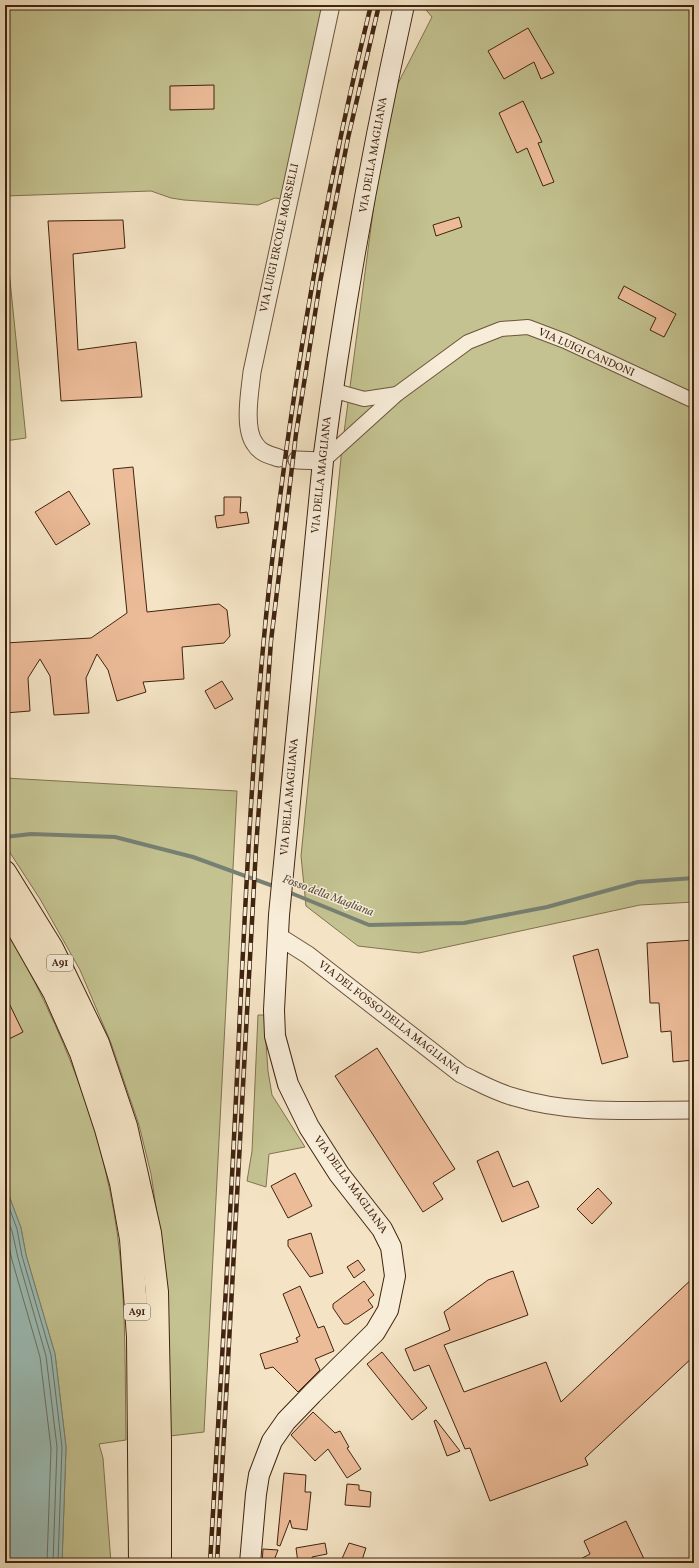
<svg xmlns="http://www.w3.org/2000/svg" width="699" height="1568" font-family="Vollkorn,serif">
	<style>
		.green { fill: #c3c290; stroke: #827350 }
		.water { fill: #9cbeb7; stroke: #778074 }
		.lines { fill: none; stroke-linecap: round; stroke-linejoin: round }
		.shore { stroke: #6e7163; stroke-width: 1 }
		.stream { stroke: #778074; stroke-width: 4 }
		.building { fill: #ecbb98; stroke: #40240f }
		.minor-casing { stroke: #6d543c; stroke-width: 16 }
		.tertiary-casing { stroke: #6d543c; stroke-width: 19 }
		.secondary-casing { stroke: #40240f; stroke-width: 22 }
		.motorway-casing { stroke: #40240f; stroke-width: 24 }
		.minor { stroke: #f8edd9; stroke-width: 14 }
		.tertiary { stroke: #f8edd9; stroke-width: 17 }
		.secondary { stroke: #f8edd9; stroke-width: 20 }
		.motorway { stroke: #f4e4c5; stroke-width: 22 }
		.rail-casing { stroke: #40240f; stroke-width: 4.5 }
		.rail { stroke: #f8edd9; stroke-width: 3; stroke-dasharray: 9; stroke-linecap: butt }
		.labels { text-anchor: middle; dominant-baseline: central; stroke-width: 3; stroke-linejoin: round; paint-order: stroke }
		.shield { fill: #f8edd9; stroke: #77604c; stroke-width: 1 }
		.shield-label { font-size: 10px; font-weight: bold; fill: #40240f }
		.street-label { font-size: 11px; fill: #40240f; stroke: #f8edd9 }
		.water-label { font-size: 12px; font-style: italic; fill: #5c5241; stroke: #f8edd9 }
	</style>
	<rect width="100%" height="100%" fill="#f4e4c5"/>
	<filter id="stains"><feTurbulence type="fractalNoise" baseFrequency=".005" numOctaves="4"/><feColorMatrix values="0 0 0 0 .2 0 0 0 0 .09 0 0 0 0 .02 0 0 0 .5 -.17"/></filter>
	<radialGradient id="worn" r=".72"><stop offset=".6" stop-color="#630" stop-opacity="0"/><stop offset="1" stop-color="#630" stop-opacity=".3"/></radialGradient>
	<g class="green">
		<polygon points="5,5 324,5 315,38 305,98 281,199 275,198 258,205 184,200 171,198 151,191 5,196"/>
		<polygon points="422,5 694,5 694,902 640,905 419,953 358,946 306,906 301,856 342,448 387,105 432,17"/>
		<polygon points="5,231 26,438 5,441"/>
		<polygon points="5,778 237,791 204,1432 170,1436 168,1320 163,1254 151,1174 139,1125 111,1043 80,970 40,899 5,845"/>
		<path d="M5 927C63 1028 108 1139 120 1256 126 1317 125 1379 126 1440L99 1444 103 1458 111 1563H62L66 1447 55 1354 26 1255 21 1228 5 1185Z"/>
		<polygon points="258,1015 264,1015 268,1071 272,1095 305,1147 269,1154 266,1187 247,1181 252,1151"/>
	</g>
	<polygon class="water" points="5,1185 21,1228 26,1255 55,1354 66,1447 62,1563 5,1563"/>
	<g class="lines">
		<g class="shore">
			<polyline points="5,1196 17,1229 22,1256 51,1355 62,1447 58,1563"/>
			<polyline points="5,1214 12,1231 18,1258 46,1356 57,1447 53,1563"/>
			<polyline points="5,1229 12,1260 40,1357 51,1448 47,1563"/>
		</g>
		<g class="stream">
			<polyline points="5,837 31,834 115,837 193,857 276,887"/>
			<polyline points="286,891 369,925 464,923 547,907 638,882 694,878"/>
		</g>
	</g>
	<g class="building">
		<polygon points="528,28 554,73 541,79 534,62 504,79 488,51"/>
		<polygon points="214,85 214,109 170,110 170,86"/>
		<polygon points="523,101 542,142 538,143 554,182 543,186 527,148 517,153 499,113"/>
		<polygon points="459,217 462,227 436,236 433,225"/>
		<polygon points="123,220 125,248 73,254 78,350 136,342 142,397 61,401 48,221"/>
		<polygon points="624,286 676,314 664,337 650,330 656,318 618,298"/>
		<polygon points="133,467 147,612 219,604 227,610 230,636 224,643 182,647 184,679 143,682 146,692 117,701 108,670 97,654 86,678 89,713 54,715 50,676 40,659 28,678 30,711 5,713 5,643 91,638 127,613 113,469"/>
		<polygon points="69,491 90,524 56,545 35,512"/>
		<polygon points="224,497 241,497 240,513 247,512 249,523 217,528 215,516 224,515"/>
		<polygon points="222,681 233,699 215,709 205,691"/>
		<polygon points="694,940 694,1060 673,1062 671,1031 661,1032 659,1003 650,1003 647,943"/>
		<polygon points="598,949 628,1057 602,1064 573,956"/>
		<polygon points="5,995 23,1032 5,1041"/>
		<polygon points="377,1048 455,1169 433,1183 443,1199 423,1212 335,1076"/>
		<polygon points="498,1151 513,1187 528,1181 539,1207 502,1222 477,1161"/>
		<polygon points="295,1173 312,1206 288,1218 271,1186"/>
		<polygon points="598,1188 612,1203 592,1224 577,1209"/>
		<polygon points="311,1233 323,1273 310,1277 288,1246 288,1240"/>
		<polygon points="358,1260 365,1270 354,1278 347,1267"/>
		<polygon points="513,1271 528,1315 444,1345 464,1392 546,1362 561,1402 694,1277 694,1356 585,1458 588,1465 490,1501 470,1448 465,1449 429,1365 414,1371 405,1349 450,1330 444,1312 488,1280"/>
		<polygon points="364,1281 374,1295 368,1300 373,1307 348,1324 344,1324 333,1308 333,1304"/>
		<polygon points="300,1286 318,1328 324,1326 334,1351 315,1359 320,1370 298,1392 273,1367 265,1369 260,1354 298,1342 296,1338 300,1336 283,1294"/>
		<polygon points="382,1352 427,1408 412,1420 367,1364"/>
		<polygon points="313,1412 335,1433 340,1431 349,1447 347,1448 361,1469 347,1478 328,1449 315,1461 291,1435"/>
		<polygon points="436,1420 460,1451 447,1456 434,1421"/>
		<polygon points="284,1473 306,1475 305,1492 311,1492 307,1530 292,1528 290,1520 280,1546 277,1545"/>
		<polygon points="347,1484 359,1485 359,1490 371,1492 370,1507 345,1505"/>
		<polygon points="626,1521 646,1563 573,1563 590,1554 584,1541"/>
		<polygon points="325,1543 327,1554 312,1557 313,1563 298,1563 296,1548"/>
		<polygon points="349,1543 366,1548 361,1563 340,1563"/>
		<polygon points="263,1549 278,1550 273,1563 262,1563"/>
	</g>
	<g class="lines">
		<g class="minor-casing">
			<g id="minor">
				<polyline points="332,390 364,399 397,394"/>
				<polyline points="323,461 397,394 468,342 501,329 528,327 565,341 694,401"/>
			</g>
		</g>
		<g class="tertiary-casing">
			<g id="tertiary">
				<path d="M279 458C270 455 260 453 255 444 243 428 250 391 252 372L331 5"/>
				<polyline points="297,460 323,461"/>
				<path d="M278 936 308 955 461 1074C478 1082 495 1092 514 1097 572 1115 634 1110 694 1110"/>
			</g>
		</g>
		<g class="secondary-casing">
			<path id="secondary" d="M250 1563 256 1494 259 1475 272 1441 286 1421 312 1394 375 1332 388 1310 395 1276 391 1247 382 1229 339 1174 309 1127 288 1084 275 1036 274 1010 279 915 323 461C343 308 371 155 404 5"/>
		</g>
		<g class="motorway-casing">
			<g id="motorway">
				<polyline points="5,872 52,948 98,1043 126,1126 150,1233 157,1292 160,1442 160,1563"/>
				<polyline points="5,906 54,992 81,1053 106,1129 121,1183 131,1239 138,1337 140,1563"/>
			</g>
		</g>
		<use href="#minor" class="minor"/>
		<use href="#tertiary" class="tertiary"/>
		<use href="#secondary" class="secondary"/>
		<use href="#motorway" class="motorway"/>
		<g class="rail-casing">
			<g id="rail">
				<path d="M210 1563C221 1379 232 1196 240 1012 247 868 254 723 270 579 292 386 324 194 371 5"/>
				<polyline points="217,1563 256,848 271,641 296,434 320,282 348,138 379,5"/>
			</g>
		</g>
		<use href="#rail" class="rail"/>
	</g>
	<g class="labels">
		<g class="shield">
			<rect x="47" y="955" width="26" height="16" rx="3"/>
			<rect x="124" y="1304" width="26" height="16" rx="3"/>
		</g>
		<g class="shield-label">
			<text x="60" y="963">A91</text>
			<text x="137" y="1312">A91</text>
		</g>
		<g class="street-label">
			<text transform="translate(374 155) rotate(-80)">VIA DELLA MAGLIANA</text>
			<text transform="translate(280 238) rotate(-78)">VIA LUIGI ERCOLE MORSELLI</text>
			<text transform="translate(586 353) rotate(24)">VIA LUIGI CANDONI</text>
			<text transform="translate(322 475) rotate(-84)">VIA DELLA MAGLIANA</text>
			<text transform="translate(290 797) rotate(-85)">VIA DELLA MAGLIANA</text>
			<text transform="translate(389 1018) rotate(38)">VIA DEL FOSSO DELLA MAGLIANA</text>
			<text transform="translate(350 1185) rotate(54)">VIA DELLA MAGLIANA</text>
		</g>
		<g class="water-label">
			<text transform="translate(328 896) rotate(21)">Fosso della Magliana</text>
		</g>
	</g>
	<rect width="699" height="1568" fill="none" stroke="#f4e4c5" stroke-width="20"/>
	<rect x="6" y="6" width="687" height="1556" fill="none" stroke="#40240f" stroke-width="2"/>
	<rect x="10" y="10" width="679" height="1548" fill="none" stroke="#40240f"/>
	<rect width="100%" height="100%" filter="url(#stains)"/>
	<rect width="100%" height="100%" fill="url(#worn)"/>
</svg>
